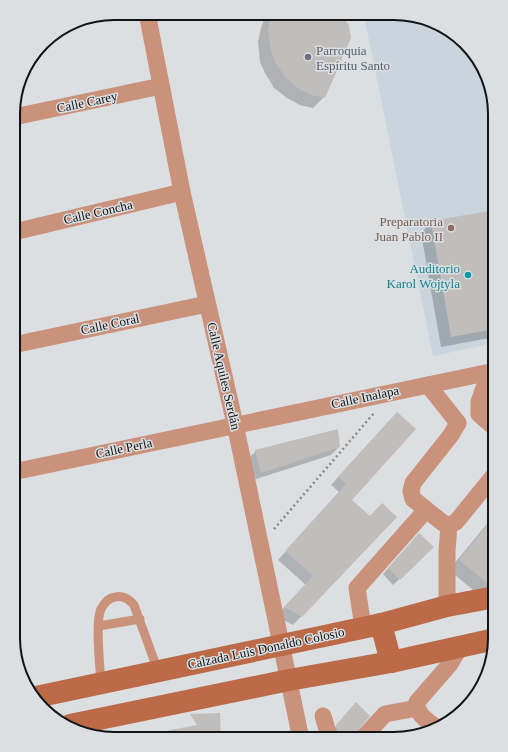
<svg xmlns="http://www.w3.org/2000/svg" width="508" height="752" font-family="Georgia,serif">
	<style>
		.built { fill: #c9d4dc }
		.shadow { fill: #0003 }
		.building { fill: #c0bdba }
		.lines { fill: none; stroke-linecap: round; stroke-linejoin: round }
		.path { stroke: #86898b; stroke-width: 2.5; stroke-dasharray: 2 3; stroke-linecap: butt }
		.lane { stroke: #ca927b; stroke-width: 9 }
		.street { stroke: #ca927b; stroke-width: 17 }
		.secondary { stroke: #bc6a47; stroke-width: 22 }
		.worship-dot { fill: #6b7280; stroke: #dbdfe2; stroke-width: 1.5 }
		.education-dot { fill: #8d6e63; stroke: #dbdfe2; stroke-width: 1.5 }
		.culture-dot { fill: #0f9aa8; stroke: #dbdfe2; stroke-width: 1.5 }
		.labels { text-anchor: middle; dominant-baseline: central; stroke-width: 3; stroke-linejoin: round; paint-order: stroke }
		.worship-label { font-size: 13px; fill: #5b616d; stroke: #dbdfe2; text-anchor: start }
		.street-label { font-size: 13px; fill: #121314; stroke: #dbdfe2 }
		.education-label { font-size: 13px; fill: #785e54; stroke: #dbdfe2; text-anchor: end }
		.culture-label { font-size: 13px; fill: #0d838f; stroke: #dbdfe2; text-anchor: end }
		.rim { fill: none; stroke: #121314; stroke-width: 2 }
	</style>
	<rect width="100%" height="100%" fill="#dbdfe2"/>
	<polygon class="built" points="364,15 414,15 456,34 487,75 495,114 495,343 433,356"/>
	<g class="shadow">
		<polygon points="266,14 339,14 324,97 313,108 300,105 287,98 274,88 265,73 260,62 258,42 261,28"/>
		<polygon points="495,211 495,337 441,347 421,233 431,222"/>
		<polygon points="495,400 495,427 480,412"/>
		<polygon points="389,421 350,500 370,517 395,517 293,625 276,616 306,585 278,560 339,492 331,485"/>
		<polygon points="339,447 331,455 253,480 247,460 256,451"/>
		<polygon points="495,514 495,583 483,595 479,595 449,570"/>
		<polygon points="414,540 433,547 393,585 383,574"/>
		<polygon points="351,709 348,739 333,739 331,732"/>
		<polygon points="252,736 252,739 241,739"/>
	</g>
	<g class="building">
		<polygon points="271,14 340,14 349,25 351,38 325,98 311,95 297,88 285,77 275,62 271,51 268,31"/>
		<polygon points="495,210 495,329 451,337 431,221"/>
		<polygon points="397,412 416,429 352,500 370,516 382,503 397,517 302,617 284,607 313,576 285,551 346,484 338,477"/>
		<polygon points="338,429 340,447 261,473 255,450"/>
		<polygon points="495,515 495,585 490,585 459,560"/>
		<polygon points="419,533 434,547 400,580 388,568"/>
		<polygon points="356,702 370,716 351,739 340,739 336,725"/>
		<polygon points="220,713 221,739 161,738 160,732 197,725 190,714"/>
	</g>
	<g class="lines">
		<polyline class="path" points="274,529 374,413"/>
		<g class="lane">
			<polyline points="99,626 140,619"/>
			<path d="M101 683C100 667 95 622 101 609 104 603 109 598 115 597 122 595 129 599 134 605L158 671"/>
		</g>
		<g class="street">
			<polyline points="147,13 182,192 235,424 301,739"/>
			<polyline points="14,117 161,86"/>
			<polyline points="14,232 182,192"/>
			<polyline points="13,345 207,304"/>
			<polyline points="428,385 458,423"/>
			<polyline points="479,414 479,402 489,373"/>
			<polyline points="479,414 495,428"/>
			<polyline points="13,472 495,371"/>
			<polyline points="449,525 443,523 413,499 411,491 413,483 451,435 458,423"/>
			<polyline points="449,525 456,522 495,474"/>
			<polyline points="447,606 447,551 449,525"/>
			<polyline points="363,627 357,588 426,510"/>
			<polyline points="323,716 330,739"/>
			<path d="M437 728C428 721 416 715 417 702L450 664 460 647"/>
			<polyline points="362,739 385,714 417,708"/>
		</g>
		<g class="secondary">
			<polyline points="381,624 391,662"/>
			<polyline points="36,697 381,624 447,606 495,597"/>
			<polyline points="70,725 289,680 391,662 495,639"/>
		</g>
	</g>
	<circle class="worship-dot" cx="308" cy="57" r="4"/>
	<circle class="education-dot" cx="451" cy="228" r="4"/>
	<circle class="culture-dot" cx="468" cy="275" r="4"/>
	<g class="labels">
		<g class="worship-label">
			<text x="316" y="50">Parroquia<tspan x="316" dy="15">Espíritu Santo</tspan></text>
		</g>
		<g class="street-label">
			<text transform="translate(87 102) rotate(-12)">Calle Carey</text>
			<text transform="translate(98 212) rotate(-13)">Calle Concha</text>
			<text transform="translate(110 324) rotate(-12)">Calle Coral</text>
			<text transform="translate(224 376) rotate(77)">Calle Aquiles Serdán</text>
			<text transform="translate(365 397) rotate(-12)">Calle Inalapa</text>
			<text transform="translate(124 448) rotate(-12)">Calle Perla</text>
			<text transform="translate(266 648) rotate(-12)">Calzada Luis Donaldo Colosio</text>
		</g>
		<g class="education-label">
			<text x="443" y="221">Preparatoria<tspan x="443" dy="15">Juan Pablo II</tspan></text>
		</g>
		<g class="culture-label">
			<text x="460" y="268">Auditorio<tspan x="460" dy="15">Karol Wojtyla</tspan></text>
		</g>
	</g>
	<path d="M0 0H508V752H0ZM114 20H394A94 94 0 0 1 488 114V638A94 94 0 0 1 394 732H114A94 94 0 0 1 20 638V114A94 94 0 0 1 114 20Z" fill="#dbdfe2" fill-rule="evenodd"/>
	<path class="rim" d="M114 20H394A94 94 0 0 1 488 114V638A94 94 0 0 1 394 732H114A94 94 0 0 1 20 638V114A94 94 0 0 1 114 20Z"/>
</svg>
